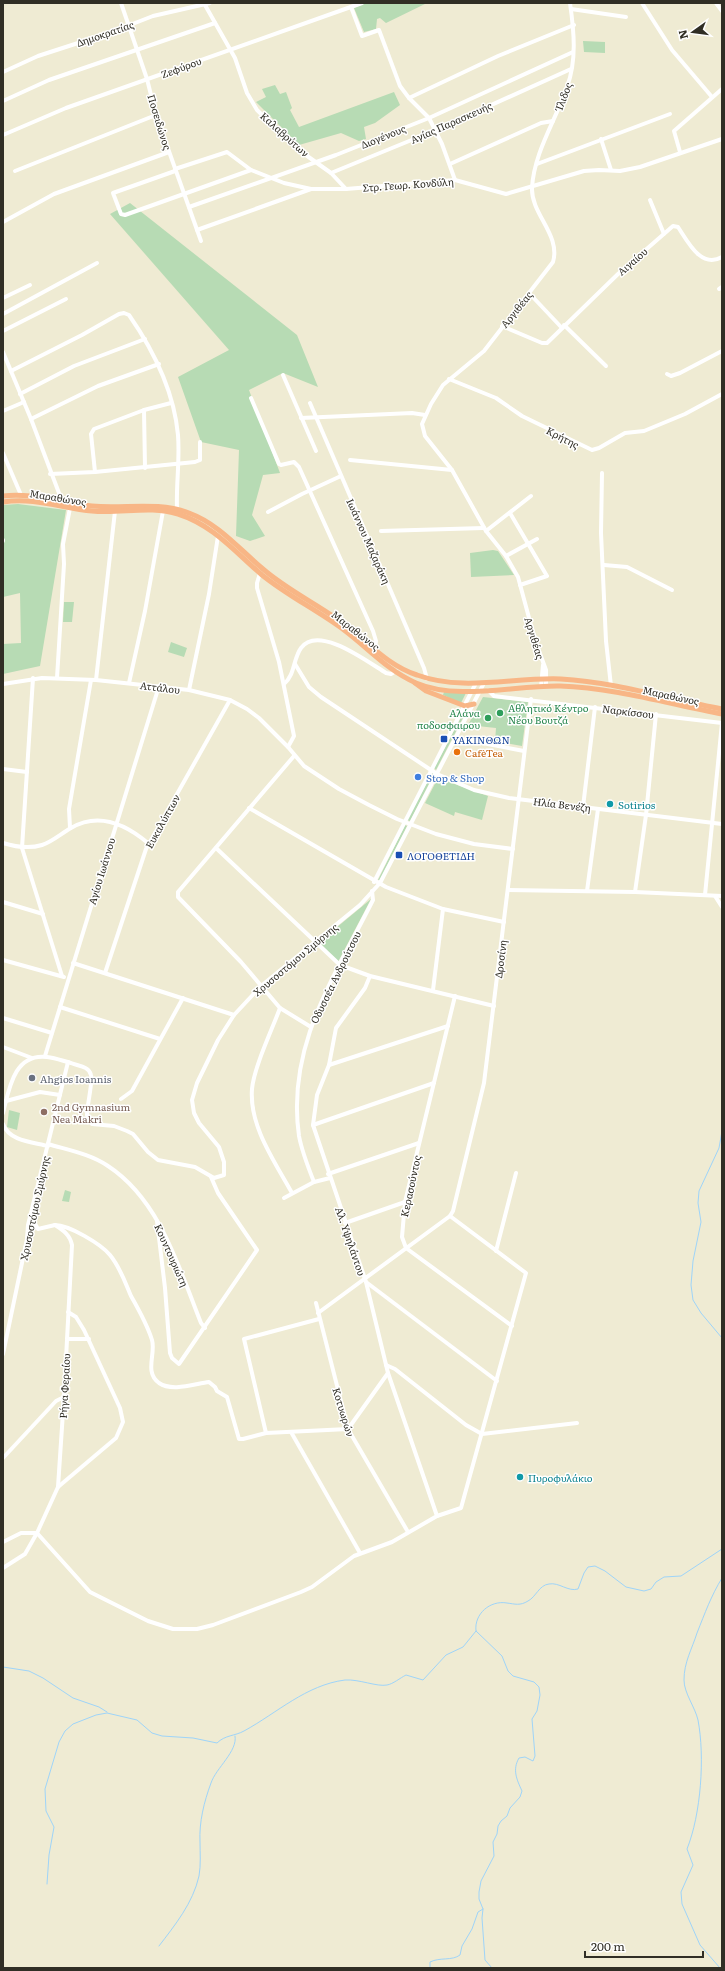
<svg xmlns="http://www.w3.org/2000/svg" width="725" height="1971" font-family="Literata,serif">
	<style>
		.green { fill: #b7dbb4 }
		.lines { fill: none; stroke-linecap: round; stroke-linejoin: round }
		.stream { stroke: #9ed4f9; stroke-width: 1 }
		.minor { stroke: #fff; stroke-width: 4 }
		.major { stroke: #f8b686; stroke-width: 5 }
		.leisure-dot { fill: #2e9e5b; stroke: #fff; stroke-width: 1.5 }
		.transit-dot { fill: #1a4fb4; stroke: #fff; stroke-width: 1.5 }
		.food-dot { fill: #e8710a; stroke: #fff; stroke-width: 1.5 }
		.shop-dot { fill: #3f7fe0; stroke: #fff; stroke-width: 1.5 }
		.culture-dot { fill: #0f9aa8; stroke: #fff; stroke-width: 1.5 }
		.worship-dot { fill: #6b7280; stroke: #fff; stroke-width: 1.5 }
		.education-dot { fill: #8d6e63; stroke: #fff; stroke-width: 1.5 }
		.labels { text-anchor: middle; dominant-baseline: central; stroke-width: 3; stroke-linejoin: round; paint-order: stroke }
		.street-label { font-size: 10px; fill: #302e25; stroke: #fff }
		.leisure-label { font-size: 10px; fill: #27864d; stroke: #fff; text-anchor: start }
		.transit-label { font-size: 10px; fill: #164399; stroke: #fff; text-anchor: start }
		.food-label { font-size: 10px; fill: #c56008; stroke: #fff; text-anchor: start }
		.shop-label { font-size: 10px; fill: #366cbe; stroke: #fff; text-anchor: start }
		.culture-label { font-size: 10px; fill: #0d838f; stroke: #fff; text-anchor: start }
		.worship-label { font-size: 10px; fill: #5b616d; stroke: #fff; text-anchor: start }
		.education-label { font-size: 10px; fill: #785e54; stroke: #fff; text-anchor: start }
	</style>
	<rect width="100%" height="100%" fill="#efebd3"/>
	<g class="green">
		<polygon points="366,3 427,3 386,23 380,18 377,19 376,29 364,32 354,8"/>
		<polygon points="583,41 605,42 605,53 584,52"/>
		<polygon points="275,85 280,94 286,92 292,108 290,110 299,127 394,92 400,105 375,123 364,127 366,139 359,141 341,133 299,145 256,102 266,97 262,89"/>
		<polygon points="130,203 297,335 318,387 283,373 249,390 280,473 263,475 252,515 265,536 250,541 236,536 239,450 201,442 178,377 229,350 110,214"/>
		<polygon points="18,504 66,510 40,666 3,674 3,644 21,643 20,593 3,597 3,505"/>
		<polygon points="493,550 498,551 514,575 471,577 470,553"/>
		<polygon points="64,602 74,602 72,622 63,622"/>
		<polygon points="171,642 187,648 184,657 168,652"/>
		<polygon points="444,692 466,693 461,703 443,695"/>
		<polygon points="483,697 528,702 522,746 495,741 496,728 468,725"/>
		<polygon points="465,710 467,710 436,770 434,768"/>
		<polygon points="432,773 434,774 410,821 407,820"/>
		<polygon points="438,778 488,796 482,820 455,812 454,816 425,803"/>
		<polygon points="405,825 407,826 380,880 378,880"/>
		<polygon points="371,899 338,962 319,942"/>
		<polygon points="9,1110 20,1113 17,1130 7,1127"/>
		<polygon points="65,1190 71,1192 69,1202 62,1201"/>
	</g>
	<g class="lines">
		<g class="stream">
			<polyline points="722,1131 719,1148 699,1191 698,1203 701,1222 693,1261 691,1285 693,1300 701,1313 722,1338"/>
			<polyline points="3,1667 29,1671 43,1678 73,1698 99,1707 107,1712"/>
			<path d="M47 1884 49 1855 54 1827 46 1811 45 1789 59 1742 65 1731 73 1724 96 1715 107 1713 137 1720 152 1733 162 1736 193 1738 217 1743C225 1735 235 1736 244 1731 277 1713 306 1685 345 1680 359 1679 377 1687 387 1685 393 1684 400 1678 406 1675L423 1680 446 1655 463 1647 476 1631"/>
			<path d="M159 1946C175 1925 193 1903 199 1876 201 1865 200 1853 200 1842 199 1822 204 1802 211 1783 216 1768 238 1751 235 1736"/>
			<path d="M430 1968V1962C440 1957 452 1961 460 1955L462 1946 472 1929 478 1912 483 1909"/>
			<path d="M492 1968 485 1960 482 1918 483 1909 479 1899V1892L481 1881 494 1856 493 1842 497 1834 498 1826 501 1821 507 1816 510 1808 520 1797 522 1791C517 1780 512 1770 519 1758L525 1757 533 1761 535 1756 532 1719 537 1711 540 1695 539 1687 534 1682 513 1676 508 1671 502 1656 476 1631C474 1614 490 1600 507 1603 515 1604 520 1606 528 1601 536 1597 539 1585 549 1584 559 1582 568 1592 578 1589L584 1573 588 1567 595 1566 605 1571 626 1587 644 1591 651 1589 656 1582 664 1577 681 1576 722 1549"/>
			<path d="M720 1968 700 1945 682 1904 681 1892 693 1865 687 1849C701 1814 705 1757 698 1720 695 1707 684 1693 684 1680 684 1662 692 1649 697 1633 705 1613 711 1596 722 1578"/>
		</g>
		<g class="minor">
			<polyline points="121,3 147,79 156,115 201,241"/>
			<polyline points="642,3 672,50 712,97"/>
			<polyline points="716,3 722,11"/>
			<polyline points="205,5 235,58 247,93 257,110 296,148 331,173 346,189"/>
			<polyline points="351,7 362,36 379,30 400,86 409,98 429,118 442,144 455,180"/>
			<polyline points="571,9 626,17"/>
			<polyline points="3,72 38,56 112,32 153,16 210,3"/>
			<polyline points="409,98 498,56 574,25"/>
			<polyline points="3,101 49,80 215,23"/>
			<polyline points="3,135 66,108 362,3"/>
			<polyline points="601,139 611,170"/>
			<polyline points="680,152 674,131 722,89"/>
			<polyline points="450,164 541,123 553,121"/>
			<polyline points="537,164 670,114"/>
			<polyline points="175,169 227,152 251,170 284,183 311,189 346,189 455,180 506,194 584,171 599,170 620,171 640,167 722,139"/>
			<polyline points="15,171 156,115"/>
			<polyline points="175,171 113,193 121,214 125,215 251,170"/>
			<polyline points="331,173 436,130 571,69"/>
			<polyline points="650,200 664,234"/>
			<polyline points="189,207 336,155 429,118 573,52"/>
			<polyline points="3,222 54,194 169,152"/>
			<polyline points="197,230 311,189"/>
			<polyline points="719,289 722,287"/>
			<polyline points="529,293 562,328"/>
			<polyline points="3,298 30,285"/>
			<polyline points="3,314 97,263"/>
			<polyline points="564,325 606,366"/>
			<path d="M502 326 542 343H547L618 274 673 226 678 227C688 242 701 269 722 257"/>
			<polyline points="3,331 66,299"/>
			<polyline points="3,352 31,419 62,501"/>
			<path d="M11 371 82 335 119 314 124 313 129 315C154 351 174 391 178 435 180 460 176 484 177 509"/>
			<polyline points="667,374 671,376 680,373 722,351"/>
			<polyline points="283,375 316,451"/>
			<polyline points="449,379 496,398 522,416 592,450 599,448 625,433 644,431 685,414 722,394"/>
			<polyline points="20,394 74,366 145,339"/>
			<polyline points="251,398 279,464 281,465 294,462 299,467 373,631 376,641 375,649"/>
			<polyline points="310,403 424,668 427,679"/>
			<polyline points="144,410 145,468"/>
			<polyline points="3,411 24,402"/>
			<polyline points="301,418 412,413 425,415"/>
			<polyline points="31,419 98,386 159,364"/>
			<polyline points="3,453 21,495"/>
			<polyline points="350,460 452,470"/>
			<polyline points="95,472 91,434 94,429 144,410 171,403"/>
			<polyline points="602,473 601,533 606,641 611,686"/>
			<polyline points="50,474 95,472 195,462 200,460 200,442"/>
			<polyline points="268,512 302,494 341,476"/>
			<polyline points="510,513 547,576 520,585"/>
			<polyline points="381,531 484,528"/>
			<polyline points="486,531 531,496"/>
			<polyline points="3,540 3,541"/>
			<polyline points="506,556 537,539"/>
			<polyline points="604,565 627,567 672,590"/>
			<polyline points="260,573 257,583 257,588 279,662 294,736 288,747"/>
			<polyline points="295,664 309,687 321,697 437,774 474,790 509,798 722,824"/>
			<polyline points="33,678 22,848 62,976"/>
			<polyline points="57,678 64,564 63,544 70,508"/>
			<polyline points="96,680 115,511"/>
			<polyline points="129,683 145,611 163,511"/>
			<polyline points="3,684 42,678 96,680 189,690 230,700 247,709 259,718 288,747 304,766 339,789 369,805 397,819 436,834 474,844 513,849"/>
			<path d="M284 684C295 675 293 659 301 648 318 624 368 662 386 673L391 674 396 671"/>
			<path d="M546 686V670L535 640 518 577 506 556 486 531 452 470 425 436 422 424 431 404 443 385 484 351 553 262C561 235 531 214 532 188 534 152 556 120 567 87 577 60 574 31 570 3"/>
			<polyline points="541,687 543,665"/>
			<polyline points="189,690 209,594 218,536"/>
			<polyline points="488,690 494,696 722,723"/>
			<polyline points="456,738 524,751"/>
			<polyline points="294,756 178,892 178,897 241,962 280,1008 311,1027"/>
			<polyline points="3,769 27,772"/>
			<polyline points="583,807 595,707"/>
			<polyline points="249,808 386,887 443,909 504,922"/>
			<polyline points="70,828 69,809 91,680"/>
			<path d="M3 843C16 847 29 849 42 845 52 842 62 833 71 828 100 811 127 825 149 844"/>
			<polyline points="216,848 340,965 370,976 494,1006"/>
			<polyline points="374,882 476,683"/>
			<polyline points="508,890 635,892 722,896"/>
			<polyline points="587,891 598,809"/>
			<polyline points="635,892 646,815 656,714"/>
			<polyline points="705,895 722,723"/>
			<polyline points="715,896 722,907"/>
			<polyline points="3,902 43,914"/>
			<polyline points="3,960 64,977"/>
			<polyline points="73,963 234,1015"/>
			<polyline points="105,973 146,849 230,700"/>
			<polyline points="433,990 443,909"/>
			<polyline points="455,996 405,1202 402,1237 406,1248 512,1326"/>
			<polyline points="60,1007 160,1039"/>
			<path d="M280 1008C272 1030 254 1067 252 1089 249 1126 275 1162 292 1193"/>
			<polyline points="3,1018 52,1033"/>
			<polyline points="3,1047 32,1058"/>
			<polyline points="45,1056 159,686"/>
			<polyline points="329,1065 448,1026"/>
			<polyline points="121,1099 132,1091 183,998"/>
			<polyline points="6,1101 40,1092 60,1095"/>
			<path d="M3 1113C9 1089 14 1053 47 1057 56 1058 63 1061 71 1063 78 1066 89 1066 91 1075 93 1082 87 1105 87 1115L92 1124 114 1126 127 1131 133 1134 148 1152 158 1160 195 1167 214 1178 224 1175V1162L219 1147 199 1123 194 1113 192 1100 197 1083 218 1040 234 1015 261 986 360 905 380 883 484 683"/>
			<path d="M3 1124C9 1141 32 1142 48 1146"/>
			<polyline points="313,1125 434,1083"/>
			<path d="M48 1144C68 1150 91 1154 108 1166 160 1200 179 1268 201 1323L205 1328"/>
			<polyline points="328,1174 419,1143"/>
			<path d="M314 1182C308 1167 302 1152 299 1136 286 1046 335 976 373 900L372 891"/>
			<polyline points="284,1198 314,1182 330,1178"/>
			<polyline points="157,1221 165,1288 170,1353 172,1358 179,1364 257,1250 218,1193 211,1177"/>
			<polyline points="345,1223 405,1202"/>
			<path d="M55 1225C69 1225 101 1244 110 1255 120 1267 125 1282 131 1296 139 1310 147 1324 152 1340 156 1354 144 1372 159 1383 172 1392 194 1384 209 1382L215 1387 217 1391 227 1397 239 1439H243L266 1433"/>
			<polyline points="496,1251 516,1173"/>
			<polyline points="366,1282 497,1381"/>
			<polyline points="316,1303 348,1429 408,1532"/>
			<polyline points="318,1313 450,1216 453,1211 484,1083 531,699"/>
			<polyline points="319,1319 244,1339 266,1433 348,1429 388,1373"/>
			<polyline points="67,1339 89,1339"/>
			<polyline points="3,1354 27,1239 28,1225 68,1062"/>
			<polyline points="386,1365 395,1369 466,1425 482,1434 577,1423"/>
			<polyline points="291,1432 360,1553"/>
			<polyline points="3,1458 56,1401 64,1397"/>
			<polyline points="58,1487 116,1438 123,1422 120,1408 84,1330 76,1317 68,1312"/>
			<polyline points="437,1516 461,1508 526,1273 450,1216"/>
			<polyline points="37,1533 90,1592 148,1621 173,1629 197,1629 213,1625 301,1592 312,1587 354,1556 392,1542 437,1516 388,1373 366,1282 313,1125 317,1095 329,1065 336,1028 365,988 370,976"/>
			<polyline points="3,1542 21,1533 37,1533"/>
			<path d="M3 1568 25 1554 37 1533 58 1487 64 1397 72 1245C70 1235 63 1230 55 1225L38 1229 30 1215"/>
		</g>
		<g class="major">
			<path d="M3 496C34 492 62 504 92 506 125 509 157 501 189 513 219 524 239 549 263 569 286 589 313 602 337 619 364 638 386 665 417 675 464 692 512 677 561 679 615 682 669 699 722 709"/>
			<path d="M3 502C34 497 62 508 92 511 121 514 150 505 178 514 213 525 235 552 262 575 288 596 317 610 344 630 368 648 388 671 416 683 458 701 515 685 560 686 615 688 669 704 722 714"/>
			<polyline points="415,683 426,691 465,706 474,704"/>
		</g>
	</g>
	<g class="leisure-dot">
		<circle cx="500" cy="713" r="4"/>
		<circle cx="488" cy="718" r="4"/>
	</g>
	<g class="transit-dot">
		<rect x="440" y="735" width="8" height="8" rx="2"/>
		<rect x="395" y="851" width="8" height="8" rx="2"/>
	</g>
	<circle class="food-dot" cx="457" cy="752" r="4"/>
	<circle class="shop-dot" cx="418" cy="777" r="4"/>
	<g class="culture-dot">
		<circle cx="610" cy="804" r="4"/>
		<circle cx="520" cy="1477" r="4"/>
	</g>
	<circle class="worship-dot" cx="32" cy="1078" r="4"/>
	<circle class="education-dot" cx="44" cy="1112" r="4"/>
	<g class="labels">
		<g class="street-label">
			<text transform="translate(105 33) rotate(-19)">Δημοκρατίας</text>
			<text transform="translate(181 67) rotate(-20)">Ζεφύρου</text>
			<text transform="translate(563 96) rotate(-69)">Ίλιδος</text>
			<text transform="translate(160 122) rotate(73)">Ποσειδώνος</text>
			<text transform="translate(451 122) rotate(-24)">Αγίας Παρασκευής</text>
			<text transform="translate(285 134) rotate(42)">Καλαβρύτων</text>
			<text transform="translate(383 136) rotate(-22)">Διογένους</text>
			<text transform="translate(408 184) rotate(-4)">Στρ. Γεωρ. Κονδύλη</text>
			<text transform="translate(632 261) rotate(-41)">Αιγαίου</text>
			<text transform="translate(516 309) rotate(-51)">Αργιθέας</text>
			<text transform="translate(563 437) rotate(27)">Κρήτης</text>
			<text transform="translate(58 497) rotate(9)">Μαραθώνος</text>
			<text transform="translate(369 541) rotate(66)">Ιωάννου Μαζαράκη</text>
			<text transform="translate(356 630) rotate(38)">Μαραθώνος</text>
			<text transform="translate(535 638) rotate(73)">Αργιθέας</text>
			<text transform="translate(160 687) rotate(7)">Αττάλου</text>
			<text transform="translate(671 695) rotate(12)">Μαραθώνος</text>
			<text transform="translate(628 711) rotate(7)">Ναρκίσσου</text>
			<text transform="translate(562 804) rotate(7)">Ηλία Βενέζη</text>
			<text transform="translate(162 821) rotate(-61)">Ευκαλύπτων</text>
			<text transform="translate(101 871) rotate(-73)">Αγίου Ιωάννου</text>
			<text transform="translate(295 959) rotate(-40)">Χρυσοστόμου Σμύρνης</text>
			<text transform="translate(500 959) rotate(-83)">Δροσίνη</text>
			<text transform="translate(335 977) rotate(-64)">Οδυσσέα Ανδρούτσου</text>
			<text transform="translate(410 1186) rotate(-78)">Κερασούντος</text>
			<text transform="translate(34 1208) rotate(-78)">Χρυσοστόμου Σμύρνης</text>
			<text transform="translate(351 1241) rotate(71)">Αλ. Υψηλάντου</text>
			<text transform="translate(172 1255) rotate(66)">Κουντουριώτη</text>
			<text transform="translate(64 1386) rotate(-87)">Ρήγα Φεραίου</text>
			<text transform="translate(344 1412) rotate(73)">Κοτυωρών</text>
		</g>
		<g class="leisure-label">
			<text x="508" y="707">Αθλητικό Κέντρο<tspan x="508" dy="12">Νέου Βουτζά</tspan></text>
			<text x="480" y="712" text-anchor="end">Αλάνα<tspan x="480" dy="12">ποδοσφαιρου</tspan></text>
		</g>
		<g class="transit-label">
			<text x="452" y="739">ΥΑΚΙΝΘΩΝ</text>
			<text x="407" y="855">ΛΟΓΟΘΕΤΙΔΗ</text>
		</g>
		<g class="food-label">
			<text x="465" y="752">CafèTea</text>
		</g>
		<g class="shop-label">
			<text x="426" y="777">Stop &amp; Shop</text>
		</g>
		<g class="culture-label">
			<text x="618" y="804">Sotirios</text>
			<text x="528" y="1477">Πυροφυλάκιο</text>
		</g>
		<g class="worship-label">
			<text x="40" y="1078">Ahgios Ioannis</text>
		</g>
		<g class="education-label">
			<text x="52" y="1106">2nd Gymnasium<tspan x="52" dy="12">Nea Makri</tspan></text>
		</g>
	</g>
	<rect width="725" height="1971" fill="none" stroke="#302e25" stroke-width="8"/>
	<g transform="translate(693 32) rotate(256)" stroke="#ffffff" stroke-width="3" paint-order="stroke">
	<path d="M0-3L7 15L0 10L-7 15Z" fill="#302e25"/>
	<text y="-6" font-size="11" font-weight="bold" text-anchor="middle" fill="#302e25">N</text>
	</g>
	<path d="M585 1951v6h118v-6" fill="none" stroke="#302e25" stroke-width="2"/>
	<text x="591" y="1951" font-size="12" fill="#302e25" stroke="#ffffff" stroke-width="3" paint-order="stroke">200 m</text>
</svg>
